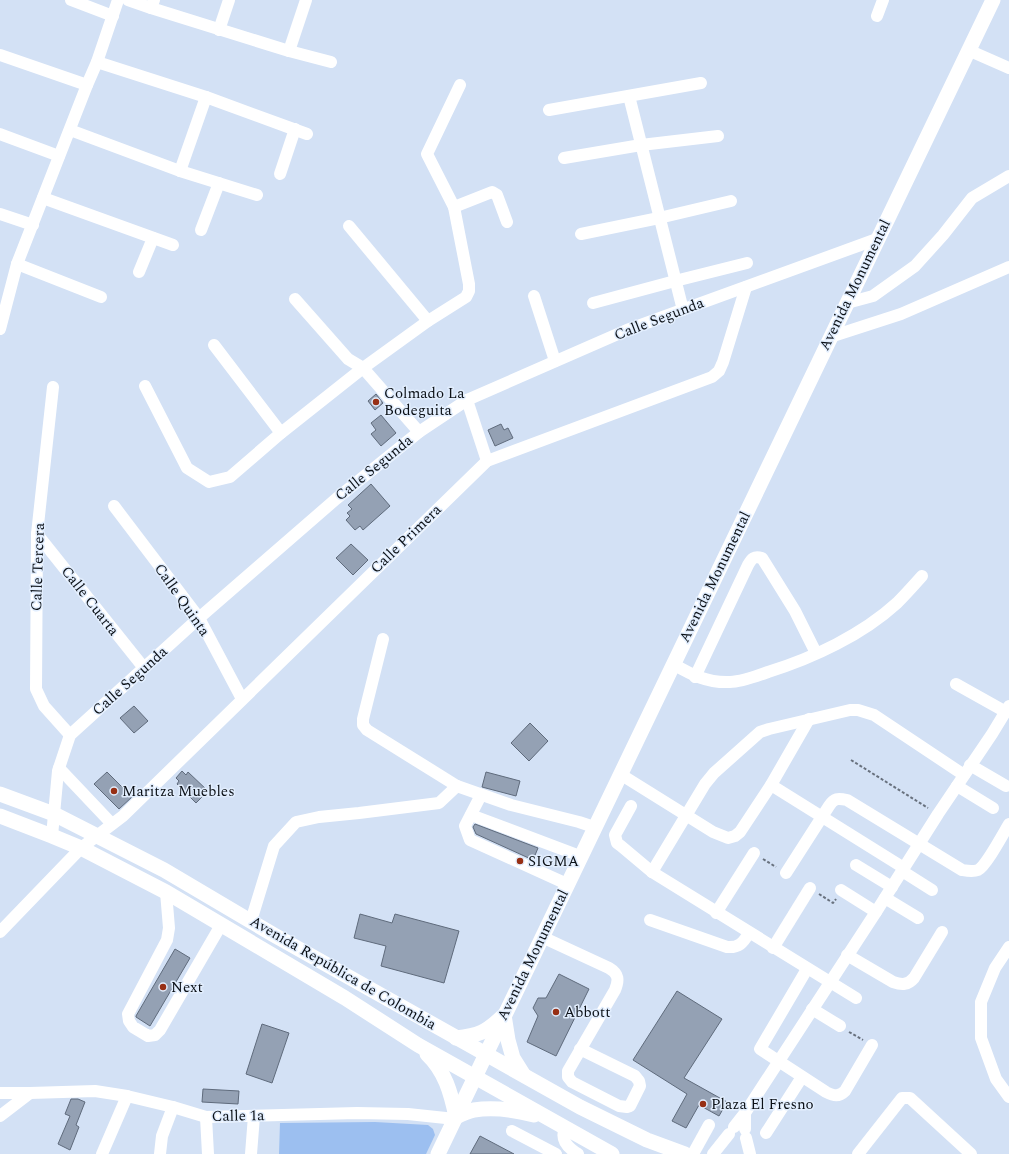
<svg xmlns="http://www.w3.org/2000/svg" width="1009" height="1154" font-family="Spectral,serif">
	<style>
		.green { fill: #9cbff0 }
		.building { fill: #94a1b4; stroke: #5f6b7c }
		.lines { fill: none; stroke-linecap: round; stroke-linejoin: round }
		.path { stroke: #68717e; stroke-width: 2; stroke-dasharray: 3 2; stroke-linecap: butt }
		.minor { stroke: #fff; stroke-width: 12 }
		.major { stroke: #fff; stroke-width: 15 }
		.poi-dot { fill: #972f14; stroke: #e2eefe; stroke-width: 1.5 }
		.labels { text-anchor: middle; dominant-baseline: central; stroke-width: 3; stroke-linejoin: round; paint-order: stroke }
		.street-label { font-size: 15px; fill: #0b1016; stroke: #e2eefe }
		.poi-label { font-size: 15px; fill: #0b1016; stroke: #e2eefe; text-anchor: start }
	</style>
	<rect width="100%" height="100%" fill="#d3e1f5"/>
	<polygon class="green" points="375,1122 428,1125 433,1129 435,1135 426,1154 279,1154 280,1123"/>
	<g class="building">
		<polygon points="376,394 383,403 375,410 368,401"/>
		<polygon points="381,415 396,433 381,446 371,434 376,430 371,423"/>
		<polygon points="501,424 504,430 508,428 513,438 495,446 488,430"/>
		<polygon points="371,484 390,506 363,530 360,526 355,530 346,520 350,516 347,513 352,509 348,505"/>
		<polygon points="351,544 368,560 353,575 336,558"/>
		<polygon points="134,706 148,721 134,733 120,718"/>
		<polygon points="530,723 548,741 529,761 511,743"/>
		<polygon points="182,771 186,775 188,772 208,791 196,803 177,784 179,781 176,778"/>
		<polygon points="107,772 132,797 119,809 94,784"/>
		<polygon points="486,772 520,781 516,796 482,787"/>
		<polygon points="475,824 538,848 533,860 476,834 473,827"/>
		<polygon points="360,914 392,923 395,914 459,931 444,983 381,966 386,946 354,938"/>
		<polygon points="175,949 190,958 150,1026 136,1017 136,1016"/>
		<polygon points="559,974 589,989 556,1056 527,1042 538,1016 533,1008 538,998 546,998"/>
		<polygon points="677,991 722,1019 684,1078 727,1102 719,1116 699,1105 686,1128 672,1121 687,1094 633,1060"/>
		<polygon points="262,1024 289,1033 272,1083 246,1074"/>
		<polygon points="203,1089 239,1091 238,1104 202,1102"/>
		<polygon points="71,1099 78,1099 85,1102 76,1125 79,1127 70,1150 58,1144 70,1116 65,1114"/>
		<polygon points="480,1136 514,1154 470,1154"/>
	</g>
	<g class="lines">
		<g class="path">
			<polyline points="851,760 928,808"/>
			<polyline points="763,859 776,867"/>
			<polyline points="819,894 833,903 836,899"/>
			<polyline points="849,1032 863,1040"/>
		</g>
		<g class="minor">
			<polyline points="71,0 113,16"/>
			<polyline points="128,0 151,8"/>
			<polyline points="154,0 151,8 289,51 331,62"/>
			<polyline points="877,16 883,0"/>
			<polyline points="219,30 229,0"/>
			<polyline points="968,50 1009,68"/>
			<polyline points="289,51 306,0"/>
			<polyline points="0,55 87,85"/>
			<polyline points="97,62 206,97 307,134"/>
			<polyline points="629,96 683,310"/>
			<polyline points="549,110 701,83"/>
			<polyline points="70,130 180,171 257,195"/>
			<polyline points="0,134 59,156"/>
			<polyline points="564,158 641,145 718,136"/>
			<polyline points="180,171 206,97"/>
			<polyline points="280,174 295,129"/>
			<polyline points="43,198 173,245"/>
			<polyline points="454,207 492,192 497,195 507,222"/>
			<polyline points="0,214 33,225"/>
			<polyline points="349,226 428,321"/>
			<polyline points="201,230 219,183"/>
			<polyline points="581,234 659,218 731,201"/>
			<polyline points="17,264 101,297"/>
			<polyline points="139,272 153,238"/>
			<polyline points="534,296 555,361"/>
			<polyline points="295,299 348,359 363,368 419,432"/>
			<polyline points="593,303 675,281 747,263"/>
			<polyline points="847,303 873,296 915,266 943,235 972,198 1009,176"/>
			<polyline points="0,329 17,264 87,85 97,62 118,0"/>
			<polyline points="830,337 901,314 1009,267"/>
			<polyline points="214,345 281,433"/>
			<polyline points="145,386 187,468 209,482 230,477 281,433 363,368 428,321 466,297 469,291 469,284 454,207 427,154 460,85"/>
			<polyline points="53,387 37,534 36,689 44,706 70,735"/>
			<polyline points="467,400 487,461"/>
			<polyline points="114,506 199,618 242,699"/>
			<polyline points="37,534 144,668"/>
			<polyline points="383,639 363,719 363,725 367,730 457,786"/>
			<path d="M673 664C692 675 707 683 730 682 741 682 757 676 768 672 813 658 862 635 897 603 906 594 914 585 922 576"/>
			<path d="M695 677 748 565C752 558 754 556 762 558L795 611 816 653"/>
			<polyline points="956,684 1006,712"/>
			<polyline points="970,765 1006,786"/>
			<polyline points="59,768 112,824"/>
			<polyline points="620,774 713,832 728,838 735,836 740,832 771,785 809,719"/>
			<polyline points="771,785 904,868"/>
			<polyline points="957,786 993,808"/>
			<polyline points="481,795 465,826 470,840 567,884"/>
			<polyline points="631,806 615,835 617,843 621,846 652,872 856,998"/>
			<polyline points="471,815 580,856"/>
			<polyline points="52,836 58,771 70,735 199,618 336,499 419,432 467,400 627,330 877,239"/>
			<polyline points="856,865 892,887"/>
			<polyline points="902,871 932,890"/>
			<polyline points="652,872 705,784 714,773 760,732 769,729 850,710 858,710 874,715 964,775"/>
			<path d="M786 873 829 806C834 798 838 798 847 800L962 870C968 871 973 872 978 870 986 866 1003 834 1009 824"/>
			<polyline points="841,890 876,912"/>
			<polyline points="166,892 169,928 167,940 128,1014 129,1021 133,1027 148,1036 155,1035 160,1030 221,925"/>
			<polyline points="885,898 918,918"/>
			<polyline points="716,913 754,853"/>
			<path d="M650 920 727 947C739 948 743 943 749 933"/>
			<polyline points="251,921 274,846 296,822 319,817 359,813 439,803 457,786 511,805 579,822 594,827"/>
			<polyline points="0,932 81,848 123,816 487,461 712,377 719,371 723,362 746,287"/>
			<path d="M542 937 609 968C619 974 619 980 615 990L568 1071V1077L572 1082 619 1106 627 1107 630 1106 640 1086 639 1081 635 1076 580 1049"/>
			<polyline points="1009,947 995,968 981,1002 981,1038 996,1079 1009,1097"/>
			<polyline points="773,948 810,888"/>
			<path d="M847 955 893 982C902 985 908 985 914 978L942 932"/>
			<path d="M807 969 760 1049 826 1092C834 1096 839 1097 845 1091L872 1045"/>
			<polyline points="812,1009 840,1026"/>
			<polyline points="0,1093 30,1093 95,1091 127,1096 173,1107 206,1117 357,1113 408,1114 455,1119"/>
			<polyline points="745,1113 745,1129"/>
			<polyline points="0,1116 30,1093"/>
			<polyline points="206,1117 208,1154"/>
			<polyline points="734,1127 745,1113 876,912 938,814 992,734 1009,706"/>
			<path d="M565 1128C560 1140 568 1148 578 1154"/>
			<polyline points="512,1131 556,1154"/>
			<polyline points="766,1133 802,1077"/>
			<polyline points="746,1138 750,1154"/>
			<polyline points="102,1154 127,1096"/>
			<polyline points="160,1154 162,1136 173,1107"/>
			<polyline points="251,1154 254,1116"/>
			<polyline points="693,1154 709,1125"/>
			<polyline points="713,1154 729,1134"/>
			<polyline points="858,1154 902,1098 910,1098 971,1154"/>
		</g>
		<g class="major">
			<polyline points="0,794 54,814 164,870 274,935 580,1107 647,1140 685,1154"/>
			<polyline points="0,816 52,836 81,848 166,892 345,998 418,1045 612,1154"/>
			<polyline points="504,1015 508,1040 513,1058 523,1074"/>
			<path d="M456 1038C479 1035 485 1033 502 1017"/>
			<path d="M427 1054C445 1071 451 1093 456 1117 462 1114 468 1111 474 1110 493 1107 515 1110 534 1115"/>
			<polyline points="438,1154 993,0"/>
		</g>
	</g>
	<g class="poi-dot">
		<circle cx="376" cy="402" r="4"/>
		<circle cx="114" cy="791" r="4"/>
		<circle cx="520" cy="861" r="4"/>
		<circle cx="163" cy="987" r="4"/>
		<circle cx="556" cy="1012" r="4"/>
		<circle cx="703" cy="1104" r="4"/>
	</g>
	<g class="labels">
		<g class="street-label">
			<text transform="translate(855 285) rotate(-64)">Avenida Monumental</text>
			<text transform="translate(659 319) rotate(-21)">Calle Segunda</text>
			<text transform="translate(374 468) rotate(-39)">Calle Segunda</text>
			<text transform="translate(406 539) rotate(-44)">Calle Primera</text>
			<text transform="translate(38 567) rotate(-88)">Calle Tercera</text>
			<text transform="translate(715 577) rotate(-64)">Avenida Monumental</text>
			<text transform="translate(182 600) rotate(55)">Calle Quinta</text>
			<text transform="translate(90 601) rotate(52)">Calle Cuarta</text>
			<text transform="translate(130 681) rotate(-42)">Calle Segunda</text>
			<text transform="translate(533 955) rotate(-64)">Avenida Monumental</text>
			<text transform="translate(343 973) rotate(30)">Avenida República de Colombia</text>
			<text transform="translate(238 1116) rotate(-1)">Calle 1a</text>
		</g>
		<g class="poi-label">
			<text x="384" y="393">Colmado La<tspan x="384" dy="17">Bodeguita</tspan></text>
			<text x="122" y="791">Maritza Muebles</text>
			<text x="528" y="861">SIGMA</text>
			<text x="171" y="987">Next</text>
			<text x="564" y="1012">Abbott</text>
			<text x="711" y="1104">Plaza El Fresno</text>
		</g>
	</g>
</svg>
